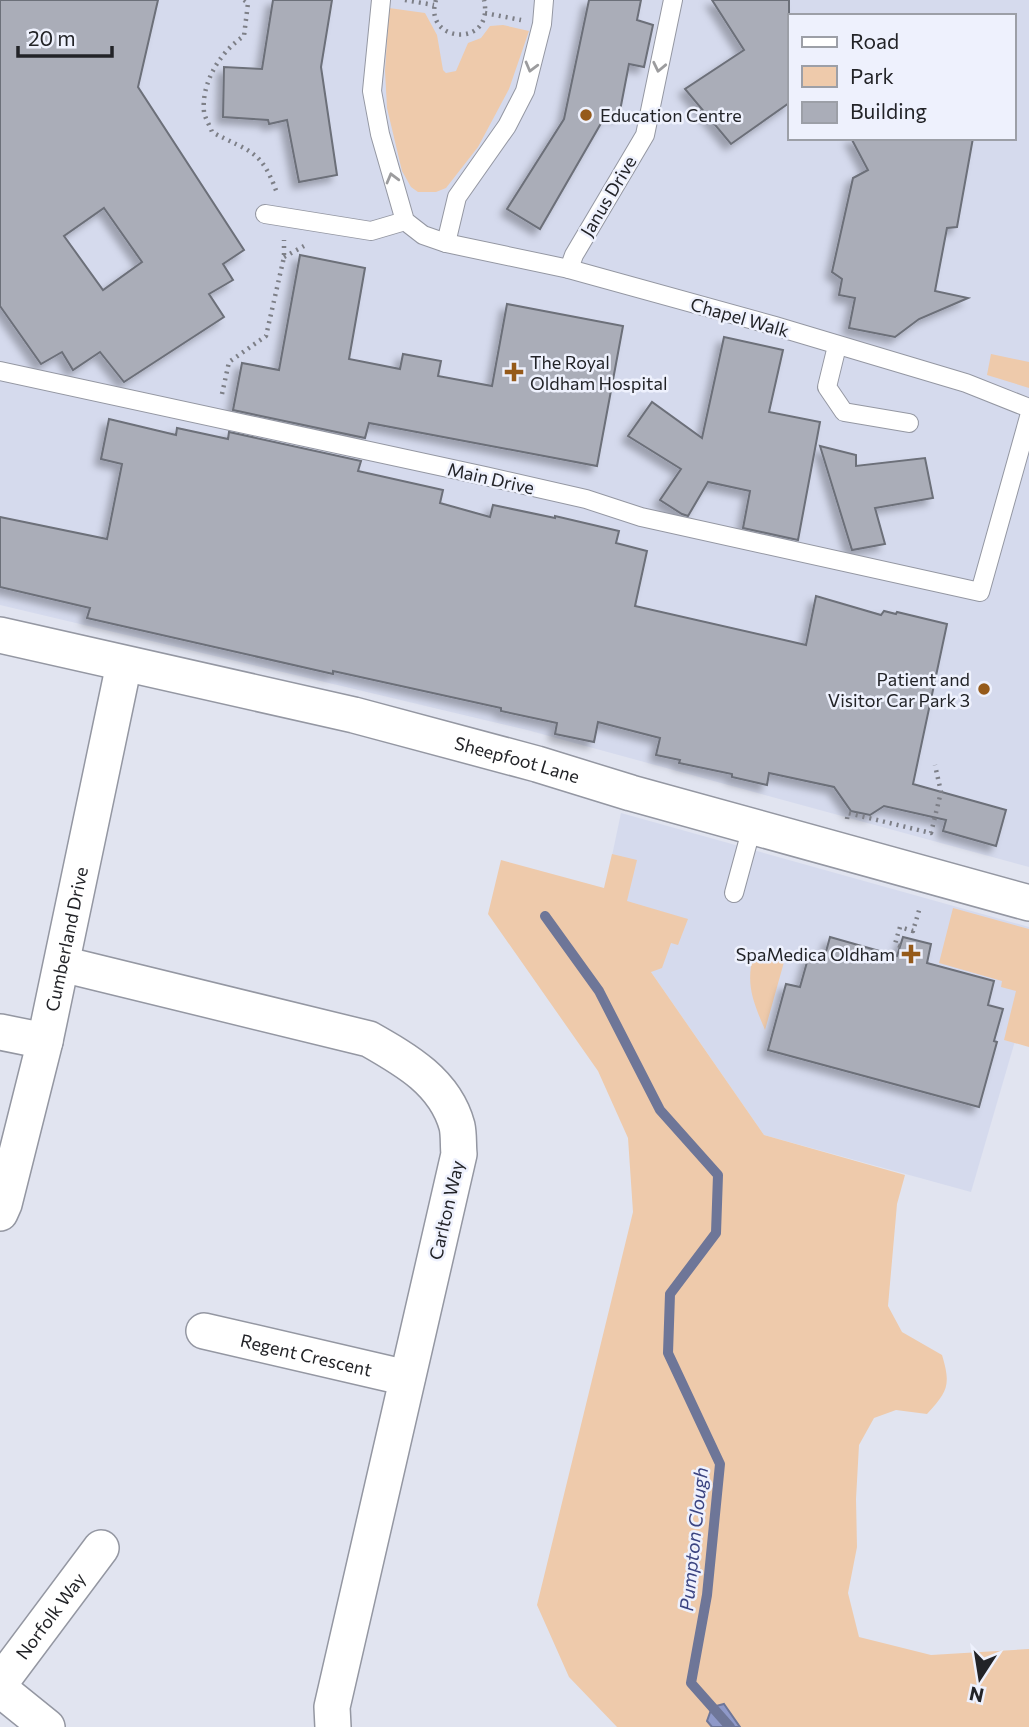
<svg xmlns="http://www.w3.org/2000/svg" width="1029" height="1727" font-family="Commissioner,sans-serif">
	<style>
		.built { fill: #d5daed; fill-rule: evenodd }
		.green { fill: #eecaab }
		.water { fill: #8f99c9; stroke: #6e7698; stroke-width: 2 }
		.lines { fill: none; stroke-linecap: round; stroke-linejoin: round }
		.stream { stroke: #6e7698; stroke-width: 10 }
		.building { fill: #aaadb8; stroke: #6c6f79; stroke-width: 2; fill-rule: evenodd; filter: url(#shadow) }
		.service-casing { stroke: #9497a2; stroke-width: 20 }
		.minor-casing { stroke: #9497a2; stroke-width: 38 }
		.path { stroke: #7d7f87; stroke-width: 4.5; stroke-dasharray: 2 5; stroke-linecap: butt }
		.service { stroke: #fff; stroke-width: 18 }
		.minor { stroke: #fff; stroke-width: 35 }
		.oneway { stroke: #9c9c9e }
		.poi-dot { fill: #955a1a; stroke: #eef1fd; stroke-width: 2.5 }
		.labels { text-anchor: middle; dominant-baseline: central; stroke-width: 5; stroke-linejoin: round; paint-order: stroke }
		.poi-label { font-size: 18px; fill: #222327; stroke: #eef1fd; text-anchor: start }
		.street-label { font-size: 18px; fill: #222327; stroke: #eef1fd }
		.water-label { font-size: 19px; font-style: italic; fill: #3b4481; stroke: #eef1fd }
	</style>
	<defs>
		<filter id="shadow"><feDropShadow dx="-6" dy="6" stdDeviation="3.5" flood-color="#0004"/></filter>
	</defs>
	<rect width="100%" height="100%" fill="#e1e4f0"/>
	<g class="built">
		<path d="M0 0H1029V867L527 730 0 605ZM789 16H1013V138H789Z"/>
		<polygon points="621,813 1029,927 1029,993 971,1192 764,1135 606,907 605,889"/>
	</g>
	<g class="green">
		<polygon points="389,8 425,13 437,35 443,70 446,73 456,71 468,43 481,38 490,26 503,25 529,31 509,89 478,147 446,188 436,192 418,192 411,187 402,171 387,108 385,71"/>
		<polygon points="991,354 1029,362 1029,388 987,375"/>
		<path d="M612 854 637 860 627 901 688 919 678 945 671 943 662 968 651 972 764 1135 905 1175 897 1204 888 1306 902 1332 942 1355C951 1385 948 1391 927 1414L896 1410 874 1418 859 1445 856 1499 857 1547 848 1593 859 1637 931 1655 1029 1649V1727H740L734 1719 707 1721 712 1727H617L569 1677 537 1605 633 1212 628 1138 598 1071 488 914 501 860 604 888Z"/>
		<polygon points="953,908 1029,929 1029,1047 1004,1040 1016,991 1001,987 1002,981 939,963"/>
		<path d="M754 953 784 962 765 1030C753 1001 745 984 754 953Z"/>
	</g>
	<polygon class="water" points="724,1704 740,1727 712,1727 707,1721 712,1707"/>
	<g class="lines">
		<polyline class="stream" points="545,916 599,991 660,1110 718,1175 716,1233 670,1294 668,1353 720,1464 707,1595 691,1683 730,1727"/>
	</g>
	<g class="building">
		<path d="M0 0H158L138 87 244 250 223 264 233 280 209 294 224 317 124 382 100 352 73 370 62 352 41 364 0 306ZM104 208 142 262 103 290 64 236Z"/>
		<polygon points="273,0 332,0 321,67 337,175 299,182 287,120 269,124 268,120 223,117 224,67 262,69"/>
		<polygon points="589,0 641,0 637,20 653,25 644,67 629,64 619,116 607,113 540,229 507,209 564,119"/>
		<polygon points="712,0 789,0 789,103 731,144 685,89 744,50"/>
		<polygon points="851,138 973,138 957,227 947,228 935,291 968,298 919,319 895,337 849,328 855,298 839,295 842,279 832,272 853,178 868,170"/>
		<polygon points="300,255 365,268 349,359 400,369 403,354 441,361 438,376 492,386 507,304 623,326 597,466 369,423 365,438 233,410 242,363 279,370"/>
		<polygon points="724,337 783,350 769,412 820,422 798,540 743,528 750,491 708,482 688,516 682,514 660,500 681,469 628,436 652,402 702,438"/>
		<polygon points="109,419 176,435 177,428 228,439 229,432 361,461 358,471 443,490 440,503 490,517 493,505 555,518 555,516 619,531 616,543 647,551 635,606 806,645 816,596 881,615 884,611 896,614 897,612 947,624 913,784 1006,810 996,846 943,831 946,820 884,806 870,815 851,811 834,787 769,773 767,785 732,777 732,774 679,763 680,760 656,755 660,738 598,722 594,742 555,734 557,723 501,711 501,708 333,671 333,674 87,618 90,608 0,587 0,517 107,539 122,464 101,459"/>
		<polygon points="820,446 856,455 856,466 925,458 933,498 875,508 885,544 852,550"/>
		<polygon points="830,937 897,956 903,937 931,944 927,963 994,981 988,1005 1003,1009 994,1041 997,1042 979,1107 768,1050 786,984 800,987 809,955 824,959"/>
	</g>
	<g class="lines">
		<g class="service-casing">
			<g id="service">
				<polyline points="381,0 372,91 380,134 405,221 423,235 446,243 569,269 775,326 966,383 1029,408"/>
				<polyline points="265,214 371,231 405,221"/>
				<polyline points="446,243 457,197 507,126 525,91 542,24 544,0"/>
				<polyline points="569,269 574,255 645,135 673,0"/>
				<polyline points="837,346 827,387 844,412 909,423"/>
				<polyline points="0,371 485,476 586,499 641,517 980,592 1029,417"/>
				<polyline points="734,893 752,827"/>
			</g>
		</g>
		<g class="minor-casing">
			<g id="minor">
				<path id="s1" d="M0 635 354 715 537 764 631 793 1029 903"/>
				<path d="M62 964 369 1039C406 1060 445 1082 457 1126 459 1135 458 1145 459 1154L332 1707 333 1727"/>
				<polyline points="0,1032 45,1041"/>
				<path id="s2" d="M0 1213 4 1204 45 1041 124 664"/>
				<path id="s3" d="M204 1331 407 1378"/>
				<path id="s4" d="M0 1683 101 1548"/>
				<polyline points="0,1689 47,1727"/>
			</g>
		</g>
		<g class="path">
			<path d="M244 0 248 3 244 36C221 51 201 82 204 112 205 118 210 126 212 132 251 153 261 149 277 193"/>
			<polyline points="405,0 434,5"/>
			<path d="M436 0C422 43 495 49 484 0"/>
			<polyline points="485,13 521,20"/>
			<polyline points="284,257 304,246"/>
			<polyline points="222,394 229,362 266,336 284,257 284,240"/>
			<polyline points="847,819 848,813 931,833 941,792 935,765"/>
			<polyline points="900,946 895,944 900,927 913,931 920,907"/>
		</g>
		<use href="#service" class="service"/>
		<use href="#minor" class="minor"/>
	</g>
	<defs><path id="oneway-chevron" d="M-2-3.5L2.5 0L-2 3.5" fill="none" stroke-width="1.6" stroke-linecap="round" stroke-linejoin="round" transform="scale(1.75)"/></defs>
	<g class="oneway">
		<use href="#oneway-chevron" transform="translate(531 67) rotate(105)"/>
		<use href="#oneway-chevron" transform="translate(659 67) rotate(102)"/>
		<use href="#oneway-chevron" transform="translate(392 178) rotate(-105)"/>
	</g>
	<g class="poi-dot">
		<circle cx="586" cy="115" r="7"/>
		<path d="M510.5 361.5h7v7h7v7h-7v7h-7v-7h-7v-7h7z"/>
		<circle cx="984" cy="689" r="7"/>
		<path d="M907.5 943.5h7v7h7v7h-7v7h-7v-7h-7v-7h7z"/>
	</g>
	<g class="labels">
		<g class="poi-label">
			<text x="600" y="115">Education Centre</text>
			<text x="530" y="362">The Royal<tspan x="530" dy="21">Oldham Hospital</tspan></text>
			<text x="970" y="679" text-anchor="end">Patient and<tspan x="970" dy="21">Visitor Car Park 3</tspan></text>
			<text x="895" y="954" text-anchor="end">SpaMedica Oldham</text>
		</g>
		<g class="street-label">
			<text transform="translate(608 196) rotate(-59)">Janus Drive</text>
			<text transform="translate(740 317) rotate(16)">Chapel Walk</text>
			<text transform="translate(491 478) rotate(13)">Main Drive</text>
			<text stroke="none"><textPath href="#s1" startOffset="532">Sheepfoot Lane</textPath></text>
			<text stroke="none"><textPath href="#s2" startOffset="282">Cumberland Drive</textPath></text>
			<text transform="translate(446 1210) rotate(-77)">Carlton Way</text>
			<text stroke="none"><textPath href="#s3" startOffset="105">Regent Crescent</textPath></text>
			<text stroke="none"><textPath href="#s4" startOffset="84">Norfolk Way</textPath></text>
		</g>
		<g class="water-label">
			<text transform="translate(693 1539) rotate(-84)">Pumpton Clough</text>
		</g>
	</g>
	<rect x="788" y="14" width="228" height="126" fill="#eef1fd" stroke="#9c9fa7" stroke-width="2"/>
	<rect x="802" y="37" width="35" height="10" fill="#ffffff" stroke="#9c9fa7" stroke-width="2"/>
	<text x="850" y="49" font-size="21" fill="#222327">Road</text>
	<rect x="802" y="66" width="35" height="21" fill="#eecaab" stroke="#9c9fa7" stroke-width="2"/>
	<text x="850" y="84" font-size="21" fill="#222327">Park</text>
	<rect x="802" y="102" width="35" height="21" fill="#aaadb8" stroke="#9c9fa7" stroke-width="2"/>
	<text x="850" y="119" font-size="21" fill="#222327">Building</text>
	<g transform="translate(980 1678) rotate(192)" stroke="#eef1fd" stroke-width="5" paint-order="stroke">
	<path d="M0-5L12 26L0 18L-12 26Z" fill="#222327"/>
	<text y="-10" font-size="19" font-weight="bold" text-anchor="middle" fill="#222327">N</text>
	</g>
	<path d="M18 46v10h94v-10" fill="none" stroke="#222327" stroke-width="3.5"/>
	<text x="28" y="46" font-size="21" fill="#222327" stroke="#eef1fd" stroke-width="5" paint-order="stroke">20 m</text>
</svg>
